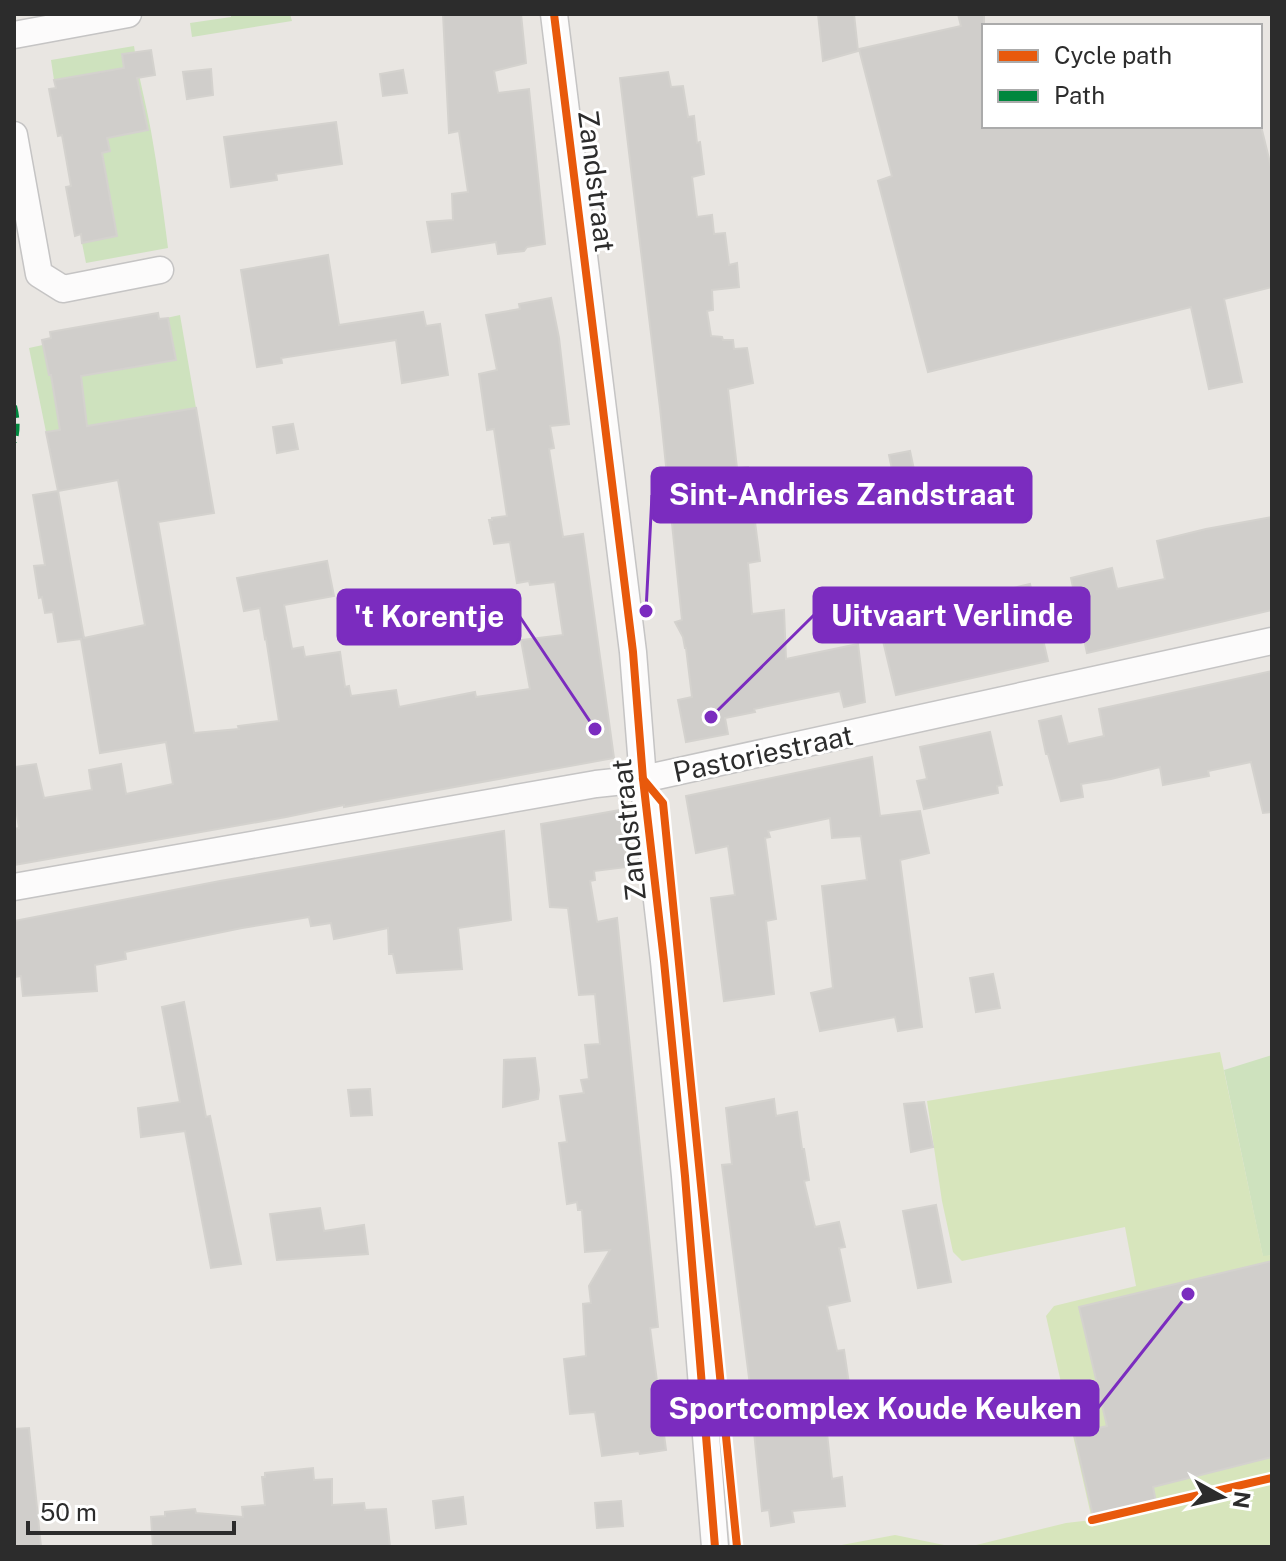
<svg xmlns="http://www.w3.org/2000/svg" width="1286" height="1561" font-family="'Public Sans',sans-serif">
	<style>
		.green { fill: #cee2be }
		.pitch { fill: #d7e5bc }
		.building { fill: #d0cecb; stroke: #d4d2ce; stroke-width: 2; fill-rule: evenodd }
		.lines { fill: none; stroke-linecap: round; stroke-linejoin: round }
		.street-casing { stroke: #c5c4c4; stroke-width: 29 }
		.street { stroke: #fcfbfb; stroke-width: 26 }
		.quiet { stroke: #00873e; stroke-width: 6; stroke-dasharray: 12 6; stroke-linecap: butt }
		.cycleway-casing { stroke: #fff; stroke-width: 13 }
		.cycleway { stroke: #e8590c; stroke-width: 8 }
		.labels { text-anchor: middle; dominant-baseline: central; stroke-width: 6; stroke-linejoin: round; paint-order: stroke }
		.street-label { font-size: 28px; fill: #2c2c2c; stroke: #fff }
		.leader { fill: none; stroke: #7b2cbf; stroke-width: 3 }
		.callout-dot { fill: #7b2cbf; stroke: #fff; stroke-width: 3 }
		.callout { fill: #7b2cbf; stroke: #7b2cbf; stroke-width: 3 }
		.callout-label { font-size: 30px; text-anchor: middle; font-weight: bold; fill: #fff }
	</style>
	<rect width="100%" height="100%" fill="#e9e6e2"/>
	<g class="green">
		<polygon points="231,14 290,14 292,21 192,37 190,23 231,17"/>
		<path d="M134 46C138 75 146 103 151 131 158 170 163 209 168 248L86 263 82 243 117 236 102 153 110 151 107 138 100 139 105 74 100 72 54 80 51 60Z"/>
		<polygon points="180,315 196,408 87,426 85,409 58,413 60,430 46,432 29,348"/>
		<polygon points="1272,1055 1272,1255 1263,1257 1224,1070"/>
	</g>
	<g class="pitch">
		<polygon points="1220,1052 1263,1256 1272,1255 1272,1547 968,1547 1066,1523 1092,1520 1046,1316 1054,1306 1136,1286 1125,1227 962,1261 953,1252 942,1201 927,1101"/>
		<polygon points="895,1535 954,1547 831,1547"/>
	</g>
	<g class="building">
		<polygon points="443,14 521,14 526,63 494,71 498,93 529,89 545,244 527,247 524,251 498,254 496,242 432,252 427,222 453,220 452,194 468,192 459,131 449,133"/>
		<polygon points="818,14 854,14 858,51 823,61"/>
		<polygon points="958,14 984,14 984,126 1261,126 1272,171 1272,287 1224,299 1242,382 1209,389 1191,307 928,372 878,181 892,176 859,49 961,26"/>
		<polygon points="151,50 155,75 137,78 148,130 107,138 110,151 102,153 117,236 82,243 81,234 75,236 66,187 71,186 62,135 58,136 49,89 56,88 54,80 124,68 122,54"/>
		<polygon points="211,69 213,95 187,99 183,72"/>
		<polygon points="403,70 407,93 383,96 380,74"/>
		<polygon points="668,72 671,87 683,86 688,117 694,116 697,143 700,142 704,174 692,177 697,217 712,215 714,234 725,233 729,265 737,263 739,287 712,290 713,310 707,311 711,336 722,337 723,340 733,340 734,349 747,348 753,383 728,389 737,468 748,467 760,561 748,563 752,614 784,610 786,659 858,644 865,702 844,707 840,691 754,709 755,712 725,718 728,734 686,742 678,700 692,697 686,648 685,648 683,637 675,622 682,620 660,408 620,78"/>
		<polygon points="336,122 342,164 276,174 277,180 231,187 224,137"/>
		<polygon points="328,255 339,325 423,312 426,326 440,324 448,375 402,383 396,340 281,358 282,363 257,367 241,270"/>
		<path d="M551 298 559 338 569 424 550 426 554 448 549 449 563 537 583 534 614 758 344 807V805L286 817 14 865V829L19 828 14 796V767L36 764 44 798 92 790 89 770 121 764 126 794 173 784 166 742 100 753 81 639 58 642 53 612 45 613 42 597 39 598 34 566 45 565 33 495 58 491 46 432 60 430 51 375H49L42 340 51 338 50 332 158 313 159 319 168 318 176 360 81 376 87 426 196 408 214 513 158 522 194 733 239 729 238 726 279 721 266 638 265 639 260 608 244 611 237 578 327 561 334 596 284 605 292 649 303 647 305 657 340 652 345 687 349 686 351 696 396 690 399 707 475 692 476 697 530 689 521 640 563 635 555 582 530 585 529 581 517 583 510 542 494 544 489 520H492V518L507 516 494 429 487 430 479 374 497 370 486 315 520 309 519 304ZM118 480 145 625 84 638 58 491Z"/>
		<polygon points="293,424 298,449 277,453 273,427"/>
		<polygon points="910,451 916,479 895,484 889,455"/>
		<polygon points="1272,517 1272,610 1087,653 1071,578 1112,568 1117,589 1165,579 1157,541 1206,529"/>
		<polygon points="1030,584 1048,661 896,695 878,620 913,614 914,619 961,608 960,601"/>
		<polygon points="1272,671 1272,812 1263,813 1251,762 1208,771 1209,776 1163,785 1160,767 1111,779 1081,784 1083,797 1061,801 1048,754 1046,754 1039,721 1061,716 1068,744 1104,736 1099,709"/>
		<polygon points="990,732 1002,785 997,786 998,793 924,809 917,781 927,779 920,747"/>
		<polygon points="872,757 880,816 920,811 929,853 900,860 922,1027 898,1031 895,1017 820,1031 811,993 833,988 822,886 867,880 861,836 832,838 830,818 768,831 770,837 765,838 776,919 766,921 774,994 724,1001 711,898 735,895 728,846 696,853 686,796"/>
		<polygon points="620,810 627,867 594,871 595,880 590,881 597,922 617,918 658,1327 650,1328 666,1450 640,1454 639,1451 602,1456 595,1412 570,1414 564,1359 586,1356 583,1304 591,1303 589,1286 610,1250 585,1252 582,1210 578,1210 577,1202 567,1204 559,1143 567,1142 560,1096 584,1093 581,1080 589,1079 585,1045 600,1044 595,994 579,995 568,908 550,907 541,824"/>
		<polygon points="504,831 511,920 458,928 462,969 397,973 393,954 389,954 388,928 334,939 331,923 311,926 309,917 242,928 125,952 126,959 95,965 97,991 23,996 21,976 14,977 14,921 220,881"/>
		<polygon points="993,974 1000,1008 976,1012 970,978"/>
		<polygon points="184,1002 206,1117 210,1116 241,1264 211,1268 185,1131 141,1137 138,1108 180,1102 162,1007"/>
		<polygon points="535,1058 539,1090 538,1099 503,1107 504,1060"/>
		<polygon points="370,1089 372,1115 351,1116 348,1090"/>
		<polygon points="774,1099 776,1116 797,1112 802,1149 804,1149 809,1180 804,1181 815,1227 839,1222 845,1247 839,1248 850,1301 827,1306 837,1351 844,1350 854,1418 826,1424 832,1479 842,1477 845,1506 792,1511 794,1522 771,1526 769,1510 762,1511 751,1402 752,1401 722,1165 732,1164 726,1108"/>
		<polygon points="924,1102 933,1147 911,1152 904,1104"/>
		<polygon points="936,1205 951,1282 918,1288 903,1211"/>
		<polygon points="320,1208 324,1231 364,1225 368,1254 277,1260 270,1214"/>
		<polygon points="1272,1261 1272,1457 1153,1487 1156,1502 1093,1515 1074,1434 1107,1426 1079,1307"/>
		<polygon points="29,1428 41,1547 14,1547 14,1429"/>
		<polygon points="313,1468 314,1480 332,1479 332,1505 364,1503 365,1510 386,1509 390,1547 153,1547 151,1517 165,1516 165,1512 195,1509 196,1513 243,1517 242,1507 265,1505 262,1477 265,1477 265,1473"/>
		<polygon points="463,1497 466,1524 436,1528 433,1501"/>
		<polygon points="621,1501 623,1526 597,1528 595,1503"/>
	</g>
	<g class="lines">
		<g class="street-casing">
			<g id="street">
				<polyline points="554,14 633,652 643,779 664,961 685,1176 715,1547"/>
				<polyline points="14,35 128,14"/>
				<polyline points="14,135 39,274 63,289 160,270"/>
				<polyline points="14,887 596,784 643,779 1272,641"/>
			</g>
		</g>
		<use href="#street" class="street"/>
		<path class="quiet" d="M14 406C17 418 18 430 14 442"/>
		<g class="cycleway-casing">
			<g id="cycleway">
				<polyline points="554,14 633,652 643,779 664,961 685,1176 715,1547"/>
				<polyline points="643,779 663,803 737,1547"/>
				<polyline points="1092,1520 1272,1478"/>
			</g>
		</g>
		<use href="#cycleway" class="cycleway"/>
	</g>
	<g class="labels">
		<g class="street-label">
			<text transform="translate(597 181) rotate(83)">Zandstraat</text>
			<text transform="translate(763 753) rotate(-12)">Pastoriestraat</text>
			<text transform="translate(628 830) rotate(-96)">Zandstraat</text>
		</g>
	</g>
	<path class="leader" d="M646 611L652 495M711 717L814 615M595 729L520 617M1188 1294L1098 1408"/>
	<g class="callout-dot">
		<circle cx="646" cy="611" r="8"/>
		<circle cx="711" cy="717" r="8"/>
		<circle cx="595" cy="729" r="8"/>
		<circle cx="1188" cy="1294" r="8"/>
	</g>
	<g class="callout">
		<rect x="652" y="468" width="379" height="54" rx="8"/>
		<rect x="814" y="588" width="275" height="54" rx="8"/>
		<rect x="338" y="590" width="182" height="54" rx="8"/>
		<rect x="652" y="1381" width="446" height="54" rx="8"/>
	</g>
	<g class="callout-label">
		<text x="842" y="505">Sint-Andries Zandstraat</text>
		<text x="952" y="626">Uitvaart Verlinde</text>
		<text x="429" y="627">'t Korentje</text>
		<text x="875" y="1419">Sportcomplex Koude Keuken</text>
	</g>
	<rect width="1286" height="1561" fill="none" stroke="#2c2c2c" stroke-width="32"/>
	<rect x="982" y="24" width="280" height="104" fill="#ffffff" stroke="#ababab" stroke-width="2"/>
	<rect x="998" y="50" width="40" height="12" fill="#e8590c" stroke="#ababab" stroke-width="2"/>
	<text x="1054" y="64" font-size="24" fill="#2c2c2c">Cycle path</text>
	<rect x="998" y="90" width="40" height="12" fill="#00873e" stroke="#ababab" stroke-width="2"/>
	<text x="1054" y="104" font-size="24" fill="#2c2c2c">Path</text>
	<g transform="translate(1222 1497) rotate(98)" stroke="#ffffff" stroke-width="6" paint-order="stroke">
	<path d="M0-6L14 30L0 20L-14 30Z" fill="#2c2c2c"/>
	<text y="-12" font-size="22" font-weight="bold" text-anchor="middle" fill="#2c2c2c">N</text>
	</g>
	<path d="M28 1521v12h206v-12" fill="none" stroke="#2c2c2c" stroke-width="4"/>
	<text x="40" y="1521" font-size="24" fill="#2c2c2c" stroke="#ffffff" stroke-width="6" paint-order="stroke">50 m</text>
</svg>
